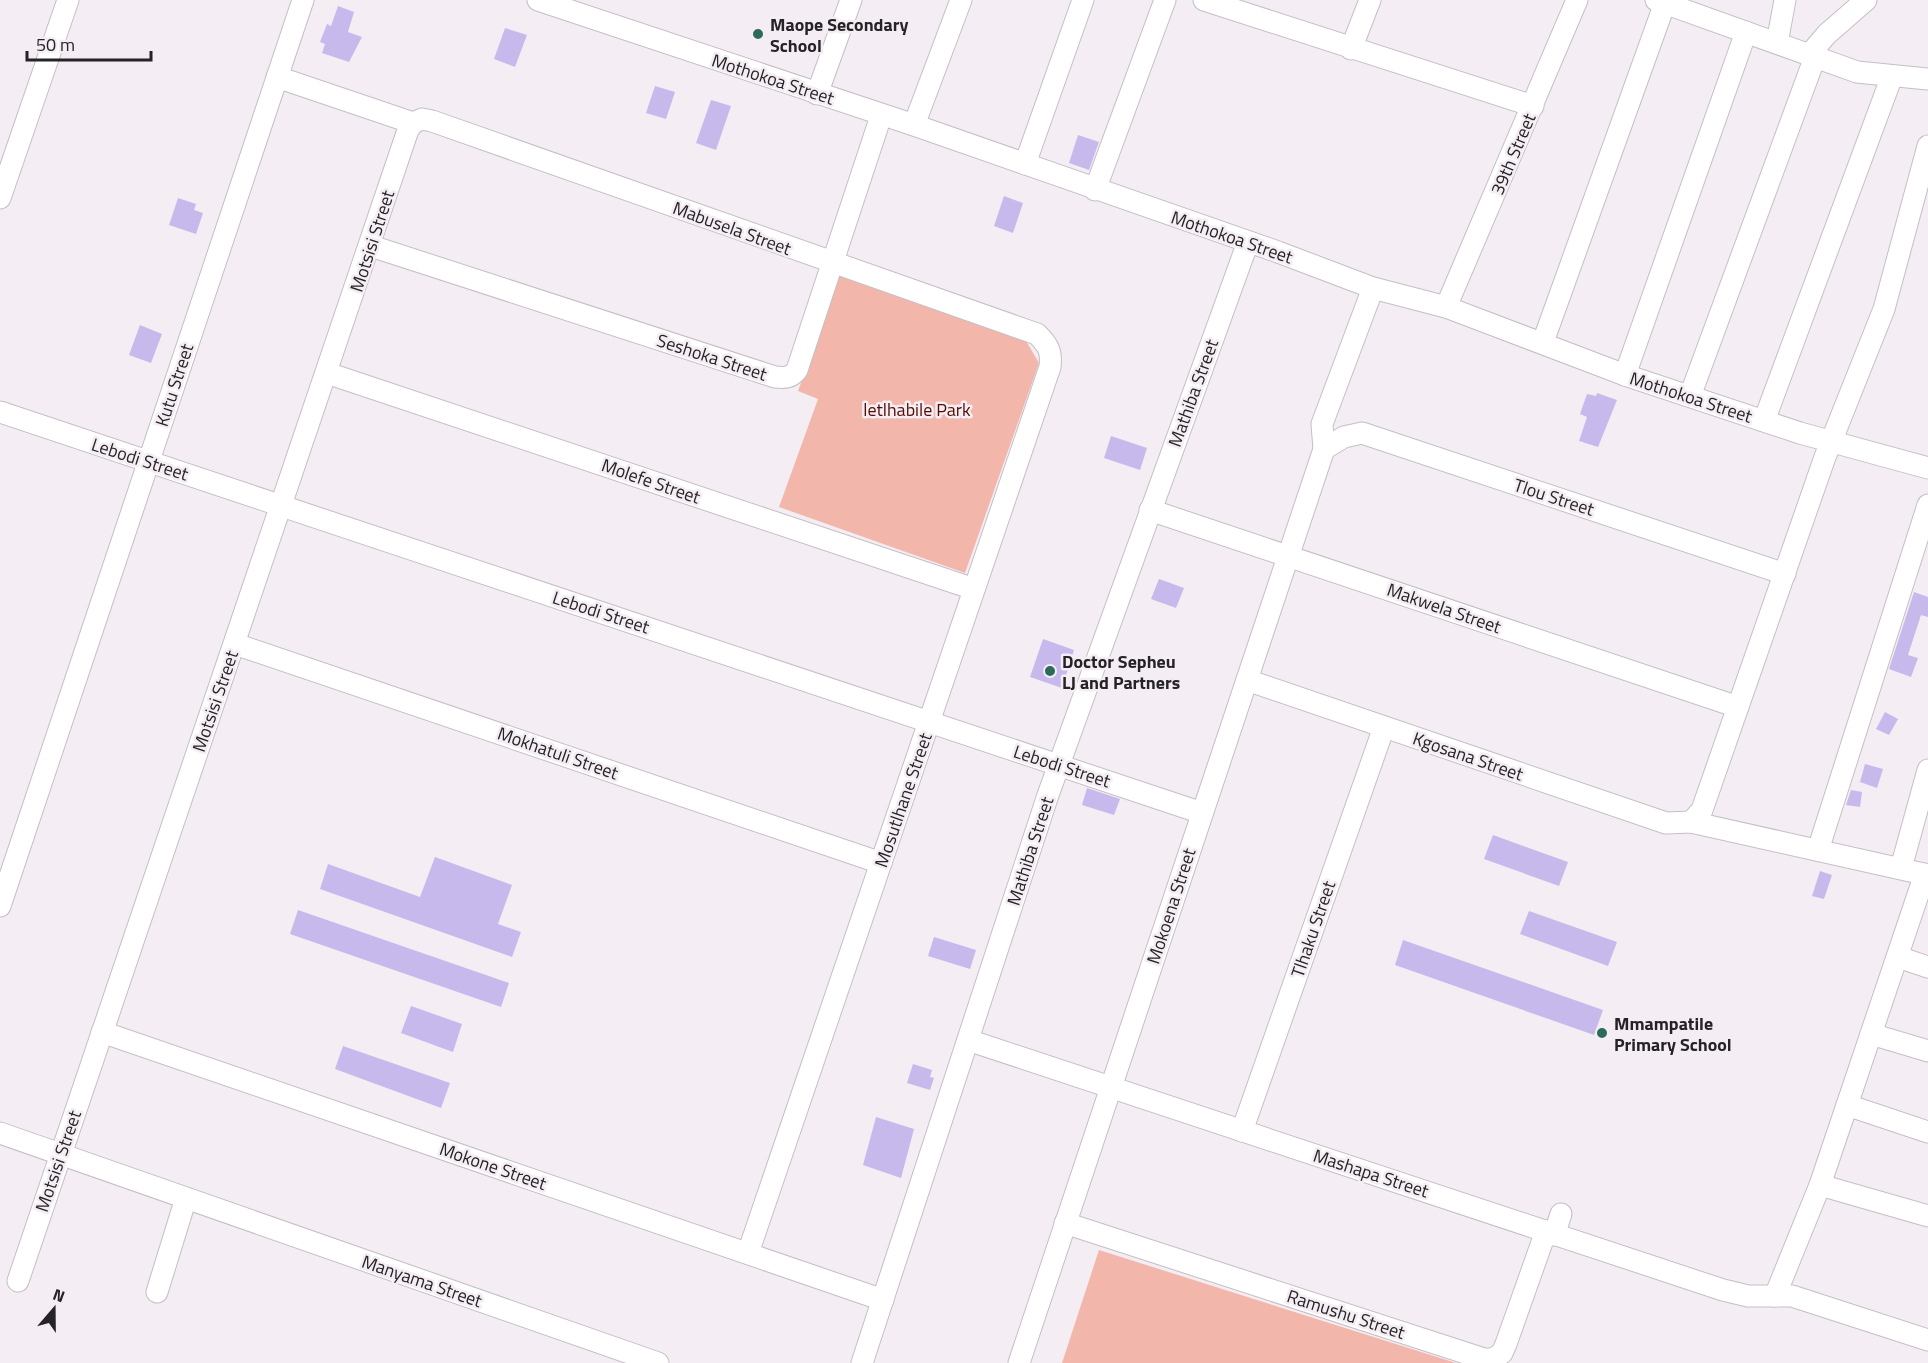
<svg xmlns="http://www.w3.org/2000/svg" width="1928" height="1363" font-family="'Titillium Web',sans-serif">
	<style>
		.green { fill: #f2b7aa }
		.building { fill: #c8b9ed }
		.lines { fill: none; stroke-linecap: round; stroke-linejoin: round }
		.minor-casing { stroke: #c5bfc5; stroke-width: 23 }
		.minor { stroke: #fff; stroke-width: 21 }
		.poi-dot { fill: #2c6b58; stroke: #f4edf3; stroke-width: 2 }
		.labels { text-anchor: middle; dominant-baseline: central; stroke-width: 5; stroke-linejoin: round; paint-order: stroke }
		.poi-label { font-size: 18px; font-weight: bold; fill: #252325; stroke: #f4edf3; text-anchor: start }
		.street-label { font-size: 18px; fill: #252325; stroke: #f4edf3 }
		.park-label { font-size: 18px; fill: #530c02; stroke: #f4edf3 }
	</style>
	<rect width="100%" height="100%" fill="#f4edf3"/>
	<g class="green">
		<polygon points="840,275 1026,341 1039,363 965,573 779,507 818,399 798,391"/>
		<polygon points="1099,1250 1456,1363 1062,1363"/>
	</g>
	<g class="building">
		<polygon points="338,6 354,12 348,32 362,37 349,62 322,53 325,44 320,42 327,24 331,26"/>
		<polygon points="505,28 527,35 515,67 494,59"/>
		<polygon points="655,86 675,92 666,119 646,113"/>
		<polygon points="711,100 731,106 716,150 696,143"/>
		<polygon points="1078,135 1099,142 1089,170 1069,163"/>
		<polygon points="1004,196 1023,203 1013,233 994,226"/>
		<polygon points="178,198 196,204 194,210 203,213 196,234 169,225"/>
		<polygon points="140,325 162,334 151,363 129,355"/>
		<polygon points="1597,393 1617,400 1598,447 1579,441 1587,417 1580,414 1587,394 1596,396"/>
		<polygon points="1111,436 1147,448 1140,470 1104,458"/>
		<polygon points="1159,579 1184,588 1176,608 1151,599"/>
		<polygon points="1914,592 1928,597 1928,617 1921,615 1908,655 1918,658 1911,677 1889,669"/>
		<polygon points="1043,639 1074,650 1062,688 1030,677"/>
		<polygon points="1885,712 1898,719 1889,735 1876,729"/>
		<polygon points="1865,764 1883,769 1877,788 1860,782"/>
		<polygon points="1087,788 1120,799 1114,815 1082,805"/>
		<polygon points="1851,790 1862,792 1860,807 1846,805"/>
		<polygon points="1493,835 1568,862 1559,886 1484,859"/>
		<polygon points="435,857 512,885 498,924 521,932 512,957 320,889 328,864 420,897"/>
		<polygon points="1820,871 1832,875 1824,899 1812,896"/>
		<polygon points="298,910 509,983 501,1007 290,934"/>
		<polygon points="1529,911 1617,942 1608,966 1520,934"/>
		<polygon points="934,937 976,950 970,969 928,956"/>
		<polygon points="1403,940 1603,1010 1594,1035 1395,965"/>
		<polygon points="411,1006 462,1024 453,1052 401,1033"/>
		<polygon points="343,1046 450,1083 441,1108 335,1069"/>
		<polygon points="913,1064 932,1070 930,1077 934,1078 930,1090 907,1083"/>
		<polygon points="876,1117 914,1129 901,1178 863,1165"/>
	</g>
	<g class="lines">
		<g class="minor-casing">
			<g id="minor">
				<polyline points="538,0 914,125 1278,252 1373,288 1446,307 1625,375 1800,433 1928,468"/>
				<polyline points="1204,0 1533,106"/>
				<polyline points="1656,0 1857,72 1928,79"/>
				<polyline points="1777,43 1785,0"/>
				<polyline points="1351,49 1370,0"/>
				<polyline points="1809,55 1827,34 1866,0"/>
				<polyline points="277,77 413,123"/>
				<polyline points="817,94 851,0"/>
				<path d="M413 123 422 119 432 121 1037 334C1048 345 1052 351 1050 367L748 1253"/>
				<polyline points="914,125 961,0"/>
				<polyline points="1025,164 1083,0"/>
				<polyline points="1095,190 1165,0"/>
				<polyline points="0,198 68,0"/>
				<path d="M371 246 775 377C785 378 791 378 797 370L881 116"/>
				<polyline points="1446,307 1577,0"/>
				<polyline points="1543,342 1666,0"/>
				<polyline points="327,373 974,589"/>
				<polyline points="1625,375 1746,32"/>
				<polyline points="1690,396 1815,57"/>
				<polyline points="0,412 1202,813"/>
				<polyline points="1764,421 1892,76"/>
				<polyline points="1324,449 1344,437 1362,433 1785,574"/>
				<polyline points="1150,510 1738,707"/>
				<polyline points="235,644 881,863"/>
				<polyline points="1247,680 1666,823 1691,822 1928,875"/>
				<polyline points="1691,822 1702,810 1825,457 1884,309 1928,146"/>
				<polyline points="1818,850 1928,505"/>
				<polyline points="1901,868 1928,770"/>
				<polyline points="0,906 303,0"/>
				<polyline points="1898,957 1928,967"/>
				<polyline points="102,1032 883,1300"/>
				<polyline points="1871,1034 1928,1051"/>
				<polyline points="968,1040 1723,1290 1748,1296 1792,1296 1928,1340"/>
				<polyline points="1847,1105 1928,1132"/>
				<polyline points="1242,1131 1384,727"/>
				<polyline points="0,1133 658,1363"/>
				<polyline points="1820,1185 1928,1216"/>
				<polyline points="1065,1223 1484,1359 1493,1359 1502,1353 1506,1344 1546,1231"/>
				<polyline points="1554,1235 1561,1214"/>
				<polyline points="18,1281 408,130 413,123"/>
				<polyline points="157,1292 186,1198"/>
				<polyline points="1775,1296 1820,1185 1925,874"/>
				<polyline points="862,1363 1048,795 1248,242"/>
				<polyline points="1019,1363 1324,449 1322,424 1373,288"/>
			</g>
		</g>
		<use href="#minor" class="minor"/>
	</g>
	<g class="poi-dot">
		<circle cx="758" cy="34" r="6"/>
		<circle cx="1050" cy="671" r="6"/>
		<circle cx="1602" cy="1033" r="6"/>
	</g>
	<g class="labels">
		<g class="poi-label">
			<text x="770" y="24">Maope Secondary<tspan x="770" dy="21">School</tspan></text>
			<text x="1062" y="661">Doctor Sepheu<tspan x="1062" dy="21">LJ and Partners</tspan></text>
			<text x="1614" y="1023">Mmampatile<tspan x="1614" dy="21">Primary School</tspan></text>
		</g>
		<g class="street-label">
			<text transform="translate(773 79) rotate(18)">Mothokoa Street</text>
			<text transform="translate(1513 154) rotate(-67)">39th Street</text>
			<text transform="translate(732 228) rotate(20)">Mabusela Street</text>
			<text transform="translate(1232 237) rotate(19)">Mothokoa Street</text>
			<text transform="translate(372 241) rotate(-72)">Motsisi Street</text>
			<text transform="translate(712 357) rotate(18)">Seshoka Street</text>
			<text transform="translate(174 385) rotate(-72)">Kutu Street</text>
			<text transform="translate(1193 393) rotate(-70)">Mathiba Street</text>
			<text transform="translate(1691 397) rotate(18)">Mothokoa Street</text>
			<text transform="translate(140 459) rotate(18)">Lebodi Street</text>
			<text transform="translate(651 481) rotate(19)">Molefe Street</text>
			<text transform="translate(1554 497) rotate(18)">Tlou Street</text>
			<text transform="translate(1444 608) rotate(19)">Makwela Street</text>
			<text transform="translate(601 612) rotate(18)">Lebodi Street</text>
			<text transform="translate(215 701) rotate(-71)">Motsisi Street</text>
			<text transform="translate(558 753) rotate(19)">Mokhatuli Street</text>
			<text transform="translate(1468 756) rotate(19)">Kgosana Street</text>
			<text transform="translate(1062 766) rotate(18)">Lebodi Street</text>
			<text transform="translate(903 800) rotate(-71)">Mosutlhane Street</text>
			<text transform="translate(1030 851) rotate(-72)">Mathiba Street</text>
			<text transform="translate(1171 906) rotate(-72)">Mokoena Street</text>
			<text transform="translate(1313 929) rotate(-71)">Tlhaku Street</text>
			<text transform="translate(58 1161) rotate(-71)">Motsisi Street</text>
			<text transform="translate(493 1166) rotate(19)">Mokone Street</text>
			<text transform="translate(1371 1173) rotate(18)">Mashapa Street</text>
			<text transform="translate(422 1281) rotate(19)">Manyama Street</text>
			<text transform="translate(1346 1314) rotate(18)">Ramushu Street</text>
		</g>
		<g class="park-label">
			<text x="917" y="409">letlhabile Park</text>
		</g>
	</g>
	<g transform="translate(54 1309) rotate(20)" stroke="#f4edf3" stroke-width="4.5" paint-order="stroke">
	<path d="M0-4.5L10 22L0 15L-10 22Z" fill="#252325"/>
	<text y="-9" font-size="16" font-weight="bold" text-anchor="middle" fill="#252325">N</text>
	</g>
	<path d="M27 51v9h124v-9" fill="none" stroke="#252325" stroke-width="3"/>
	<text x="36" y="51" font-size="18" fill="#252325" stroke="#f4edf3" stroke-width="4.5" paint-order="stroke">50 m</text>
</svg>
